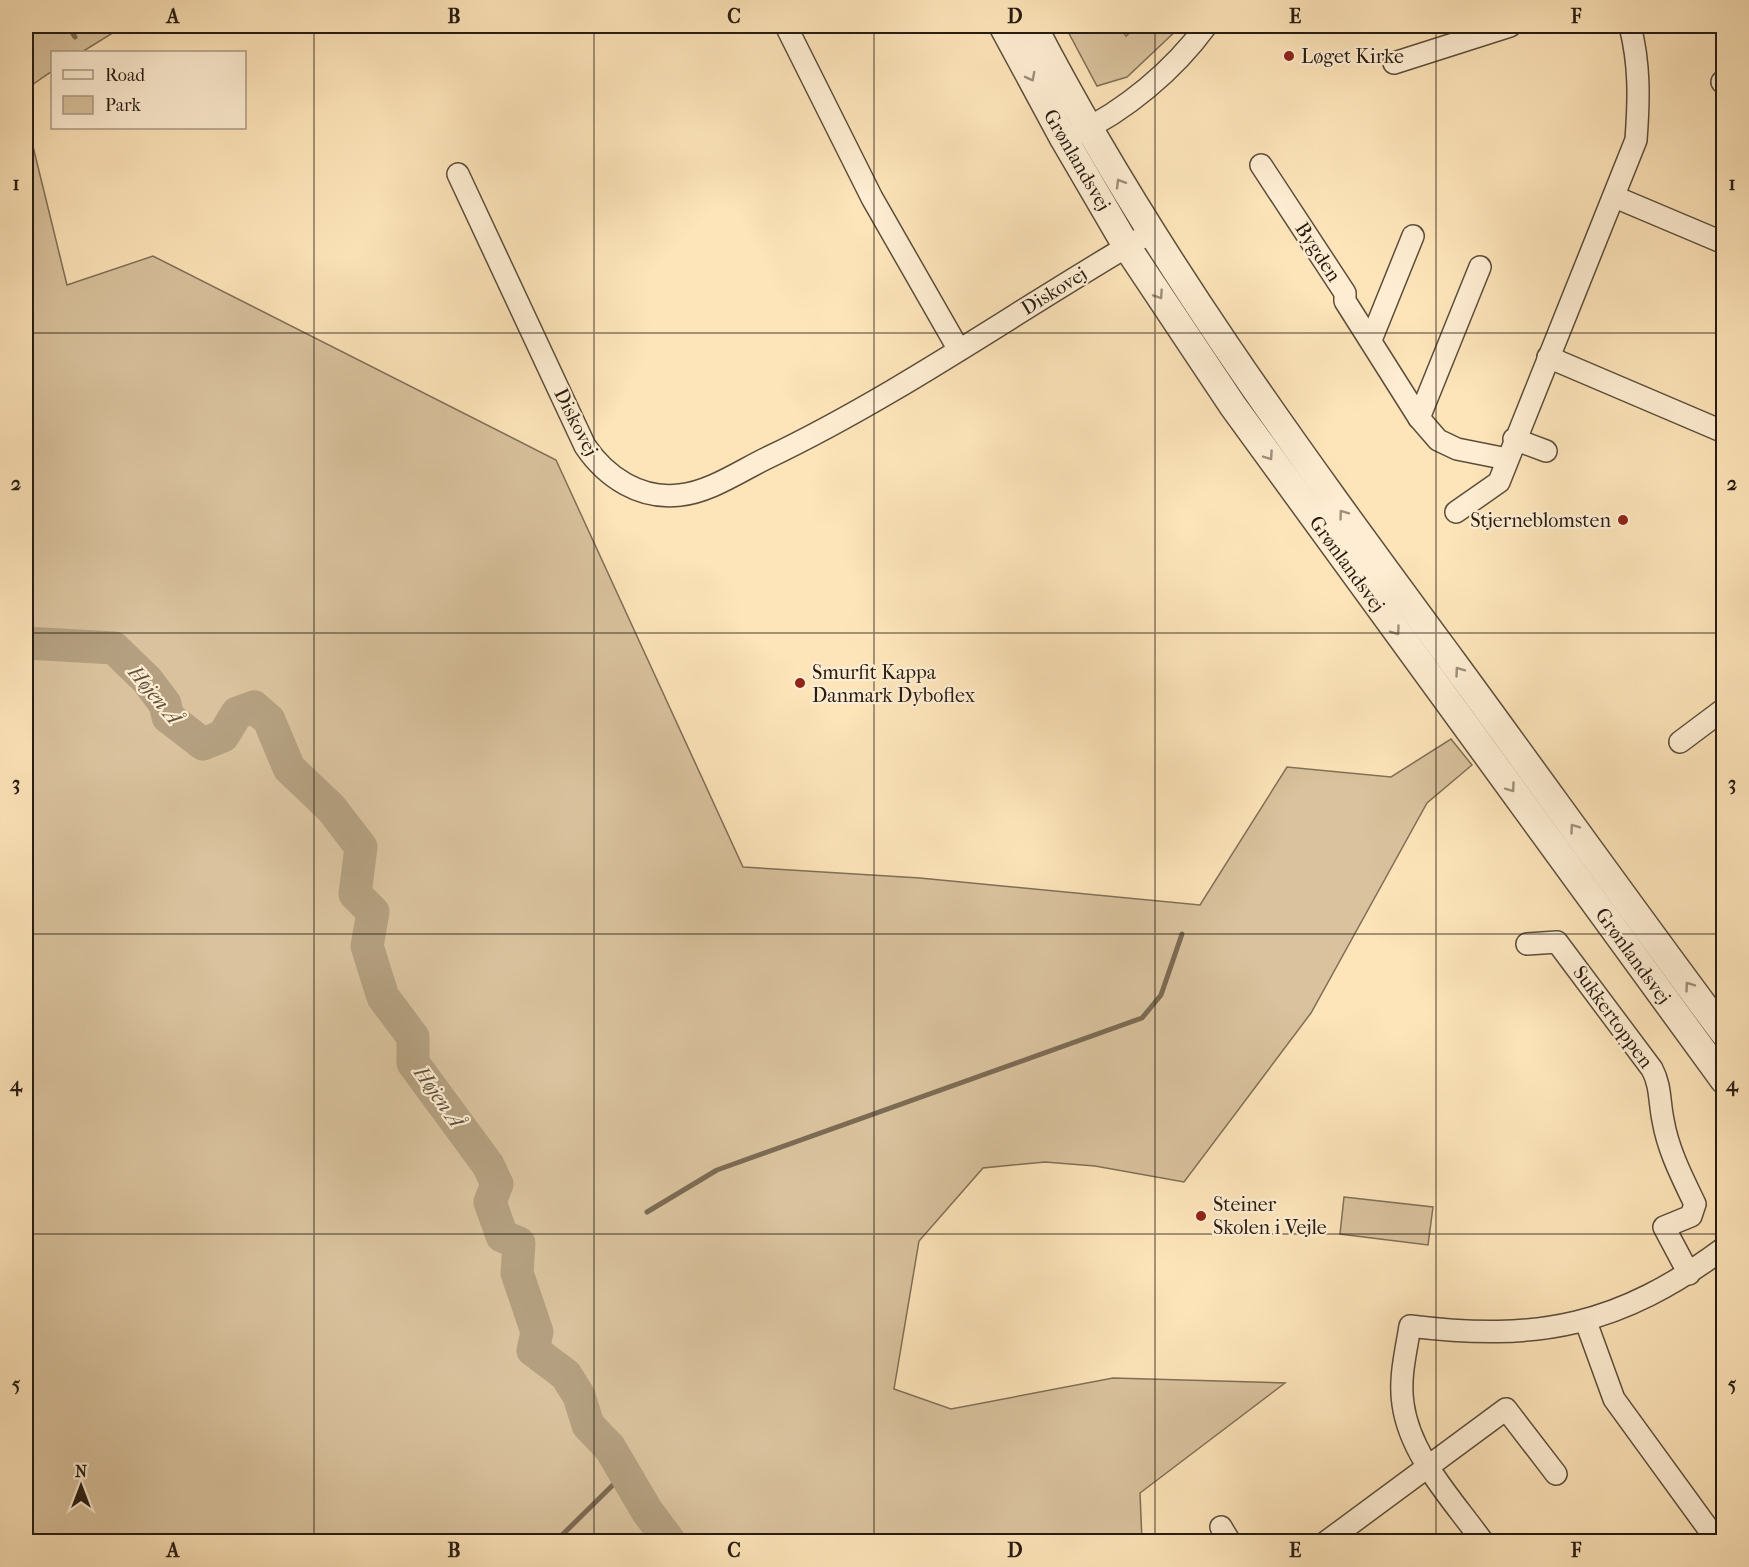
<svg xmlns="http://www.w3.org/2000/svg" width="1749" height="1567" font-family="'IM FELL French Canon',serif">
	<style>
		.green { fill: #d9c29d; stroke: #806f58; stroke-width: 1.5 }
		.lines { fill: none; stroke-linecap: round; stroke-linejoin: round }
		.stream { stroke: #7c6b54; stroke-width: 5 }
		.river { stroke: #b4a080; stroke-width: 33 }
		.minor-casing { stroke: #5c4e3c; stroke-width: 24 }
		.tertiary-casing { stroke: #5c4e3c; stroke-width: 30 }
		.minor { stroke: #feedd2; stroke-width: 21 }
		.tertiary { stroke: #feedd2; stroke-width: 27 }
		.oneway { stroke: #9d8f7c }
		.grid { fill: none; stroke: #271c12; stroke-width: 1.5; stroke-opacity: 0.55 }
		.poi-dot { fill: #8f2418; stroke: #feedd2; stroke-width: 2 }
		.labels { text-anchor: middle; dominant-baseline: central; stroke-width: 4.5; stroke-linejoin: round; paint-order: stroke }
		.poi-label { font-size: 20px; fill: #271c12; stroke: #feedd2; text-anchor: start }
		.street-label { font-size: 20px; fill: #271c12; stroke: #feedd2 }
		.water-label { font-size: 21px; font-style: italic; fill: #5f513e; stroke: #feedd2 }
		.neatline { fill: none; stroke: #271c12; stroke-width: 2 }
		.grid-label { font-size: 20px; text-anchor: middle; font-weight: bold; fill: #271c12 }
	</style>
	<rect width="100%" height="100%" fill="#fde4b9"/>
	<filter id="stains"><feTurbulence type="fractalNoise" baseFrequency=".00333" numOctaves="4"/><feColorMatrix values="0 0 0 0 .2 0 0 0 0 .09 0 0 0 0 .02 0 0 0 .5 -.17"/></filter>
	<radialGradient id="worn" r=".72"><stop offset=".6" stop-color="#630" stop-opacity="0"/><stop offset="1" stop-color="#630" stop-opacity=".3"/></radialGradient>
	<g class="green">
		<polygon points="26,26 124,26 82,52 52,52 52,71 26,89"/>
		<polygon points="1065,26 1119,26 1126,36 1137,26 1181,26 1127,77 1097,86"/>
		<polygon points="26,118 67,285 153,256 556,460 743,867 920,878 1200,905 1287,767 1391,777 1451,739 1472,765 1427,803 1311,1013 1184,1182 1095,1166 1045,1162 983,1168 919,1241 894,1389 951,1409 1113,1378 1285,1383 1140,1493 1142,1541 26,1541"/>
		<polygon points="1344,1197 1433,1207 1428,1245 1340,1234"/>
	</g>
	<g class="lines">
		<g class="stream">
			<polyline points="68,26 75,37"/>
			<polyline points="647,1212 717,1170 1142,1018 1161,995 1182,934"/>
			<polyline points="555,1542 625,1473"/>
		</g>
		<polyline class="river" points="26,643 114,648 147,680 165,704 168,717 203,744 223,736 237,713 254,707 269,720 289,768 331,808 361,847 355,894 373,912 367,946 383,997 413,1037 413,1063 488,1165 497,1184 490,1202 502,1236 519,1243 517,1273 537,1332 533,1350 566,1375 579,1396 588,1425 610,1448 647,1511 670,1542"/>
		<g class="minor-casing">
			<g id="minor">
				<polyline points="786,26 872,198 959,350"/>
				<polyline points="1394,63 1510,26"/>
				<polyline points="1722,82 1724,83"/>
				<path d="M1076 134C1125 111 1174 70 1206 26"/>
				<polyline points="1261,165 1345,293 1345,301 1419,418 1438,440 1457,449 1507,459"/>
				<path d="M458 174 585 446C606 477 640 500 680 495 710 492 740 471 767 458 901 394 1022 307 1150 233"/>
				<polyline points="1615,197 1724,243"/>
				<polyline points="1371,340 1413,236"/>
				<polyline points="1548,357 1724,432"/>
				<polyline points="1419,418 1480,267"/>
				<polyline points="1514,439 1546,451"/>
				<path d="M1456 512 1499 482 1636 140C1639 100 1640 65 1630 26"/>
				<polyline points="1680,742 1724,709"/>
				<path d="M1527 944 1557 942 1652 1069C1661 1086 1659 1101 1663 1120 1668 1150 1682 1177 1695 1204L1691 1216 1664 1227 1689 1274"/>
				<polyline points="1586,1322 1614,1399 1718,1542"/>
				<polyline points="1221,1527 1230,1542"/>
				<polyline points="1326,1542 1506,1409 1556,1474"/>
				<path d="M1483 1542C1453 1500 1410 1456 1403 1404 1399 1378 1406 1352 1410 1326 1538 1342 1619 1326 1724 1248"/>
			</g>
		</g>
		<g class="tertiary-casing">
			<g id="tertiary">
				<polyline points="1003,26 1064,139 1127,247 1233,406 1724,1080"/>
				<path d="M1033 26C1150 252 1301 456 1452 661 1543 785 1632 910 1724 1033"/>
			</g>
		</g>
		<use href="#minor" class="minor"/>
		<use href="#tertiary" class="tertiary"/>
	</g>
	<defs><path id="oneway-chevron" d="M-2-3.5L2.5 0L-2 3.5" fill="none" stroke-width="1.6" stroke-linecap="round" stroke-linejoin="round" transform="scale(1.5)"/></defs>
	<g class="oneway">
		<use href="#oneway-chevron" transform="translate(1031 77) rotate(62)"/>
		<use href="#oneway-chevron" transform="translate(1120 183) rotate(-121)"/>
		<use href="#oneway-chevron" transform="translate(1159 295) rotate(56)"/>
		<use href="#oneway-chevron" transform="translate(1269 456) rotate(55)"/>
		<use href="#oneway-chevron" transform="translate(1343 514) rotate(-126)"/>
		<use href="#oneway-chevron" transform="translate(1396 631) rotate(54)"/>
		<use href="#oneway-chevron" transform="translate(1459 671) rotate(-126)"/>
		<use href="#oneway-chevron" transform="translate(1511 788) rotate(54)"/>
		<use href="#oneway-chevron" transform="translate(1574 828) rotate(-126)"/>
		<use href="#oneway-chevron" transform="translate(1689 986) rotate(-126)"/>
	</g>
	<path class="grid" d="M314 26V1542M594 26V1542M874 26V1542M1155 26V1542M1436 26V1542M26 333H1724M26 633H1724M26 934H1724M26 1234H1724"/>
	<g class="poi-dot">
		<circle cx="1289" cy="56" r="6"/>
		<circle cx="1623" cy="520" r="6"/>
		<circle cx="800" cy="683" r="6"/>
		<circle cx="1201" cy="1216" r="6"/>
	</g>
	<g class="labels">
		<g class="poi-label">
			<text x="1301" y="56">Løget Kirke</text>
			<text x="1611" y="520" text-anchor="end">Stjerneblomsten</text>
			<text x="812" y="672">Smurfit Kappa<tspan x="812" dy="23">Danmark Dyboflex</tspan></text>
			<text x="1213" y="1204">Steiner<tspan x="1213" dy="23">Skolen i Vejle</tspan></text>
		</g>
		<g class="street-label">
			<text transform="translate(1077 160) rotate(60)">Grønlandsvej</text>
			<text transform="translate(1318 252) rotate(57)">Bygden</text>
			<text transform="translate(1054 291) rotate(-32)">Diskovej</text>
			<text transform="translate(576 422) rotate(63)">Diskovej</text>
			<text transform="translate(1347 564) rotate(54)">Grønlandsvej</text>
			<text transform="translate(1633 956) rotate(54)">Grønlandsvej</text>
			<text transform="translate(1613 1017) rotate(54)">Sukkertoppen</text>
		</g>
		<g class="water-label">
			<text transform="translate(155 695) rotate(50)">Højen Å</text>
			<text transform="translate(439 1097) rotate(55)">Højen Å</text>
		</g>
	</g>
	<rect width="1749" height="1567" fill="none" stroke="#fde4b9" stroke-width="66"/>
	<rect x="51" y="51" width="195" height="78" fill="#feedd2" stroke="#a89985" stroke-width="1.5"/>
	<rect x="63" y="70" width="30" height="9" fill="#feedd2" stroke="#a89985" stroke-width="1.5"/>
	<text x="105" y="81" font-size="18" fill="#271c12">Road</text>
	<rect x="63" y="96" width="30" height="18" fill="#d9c29d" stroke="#a89985" stroke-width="1.5"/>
	<text x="105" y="111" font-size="18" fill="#271c12">Park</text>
	<g transform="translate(81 1486)" stroke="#feedd2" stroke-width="4.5" paint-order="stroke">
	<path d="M0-4.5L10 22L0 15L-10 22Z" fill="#271c12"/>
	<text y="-9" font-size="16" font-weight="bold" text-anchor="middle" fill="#271c12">N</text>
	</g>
	<rect x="33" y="33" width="1683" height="1501" class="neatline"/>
	<g class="grid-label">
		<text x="173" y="23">A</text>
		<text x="454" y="23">B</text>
		<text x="734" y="23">C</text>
		<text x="1015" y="23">D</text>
		<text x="1295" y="23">E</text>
		<text x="1576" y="23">F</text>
		<text x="16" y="190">1</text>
		<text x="1732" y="190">1</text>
		<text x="16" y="490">2</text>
		<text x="1732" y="490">2</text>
		<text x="16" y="790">3</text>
		<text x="1732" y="790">3</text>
		<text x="16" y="1091">4</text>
		<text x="1732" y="1091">4</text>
		<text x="16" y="1391">5</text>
		<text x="1732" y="1391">5</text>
		<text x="173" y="1557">A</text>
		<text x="454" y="1557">B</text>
		<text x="734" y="1557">C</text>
		<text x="1015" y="1557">D</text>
		<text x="1295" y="1557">E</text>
		<text x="1576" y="1557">F</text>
	</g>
	<rect width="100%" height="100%" filter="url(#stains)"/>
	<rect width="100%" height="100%" fill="url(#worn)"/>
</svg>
